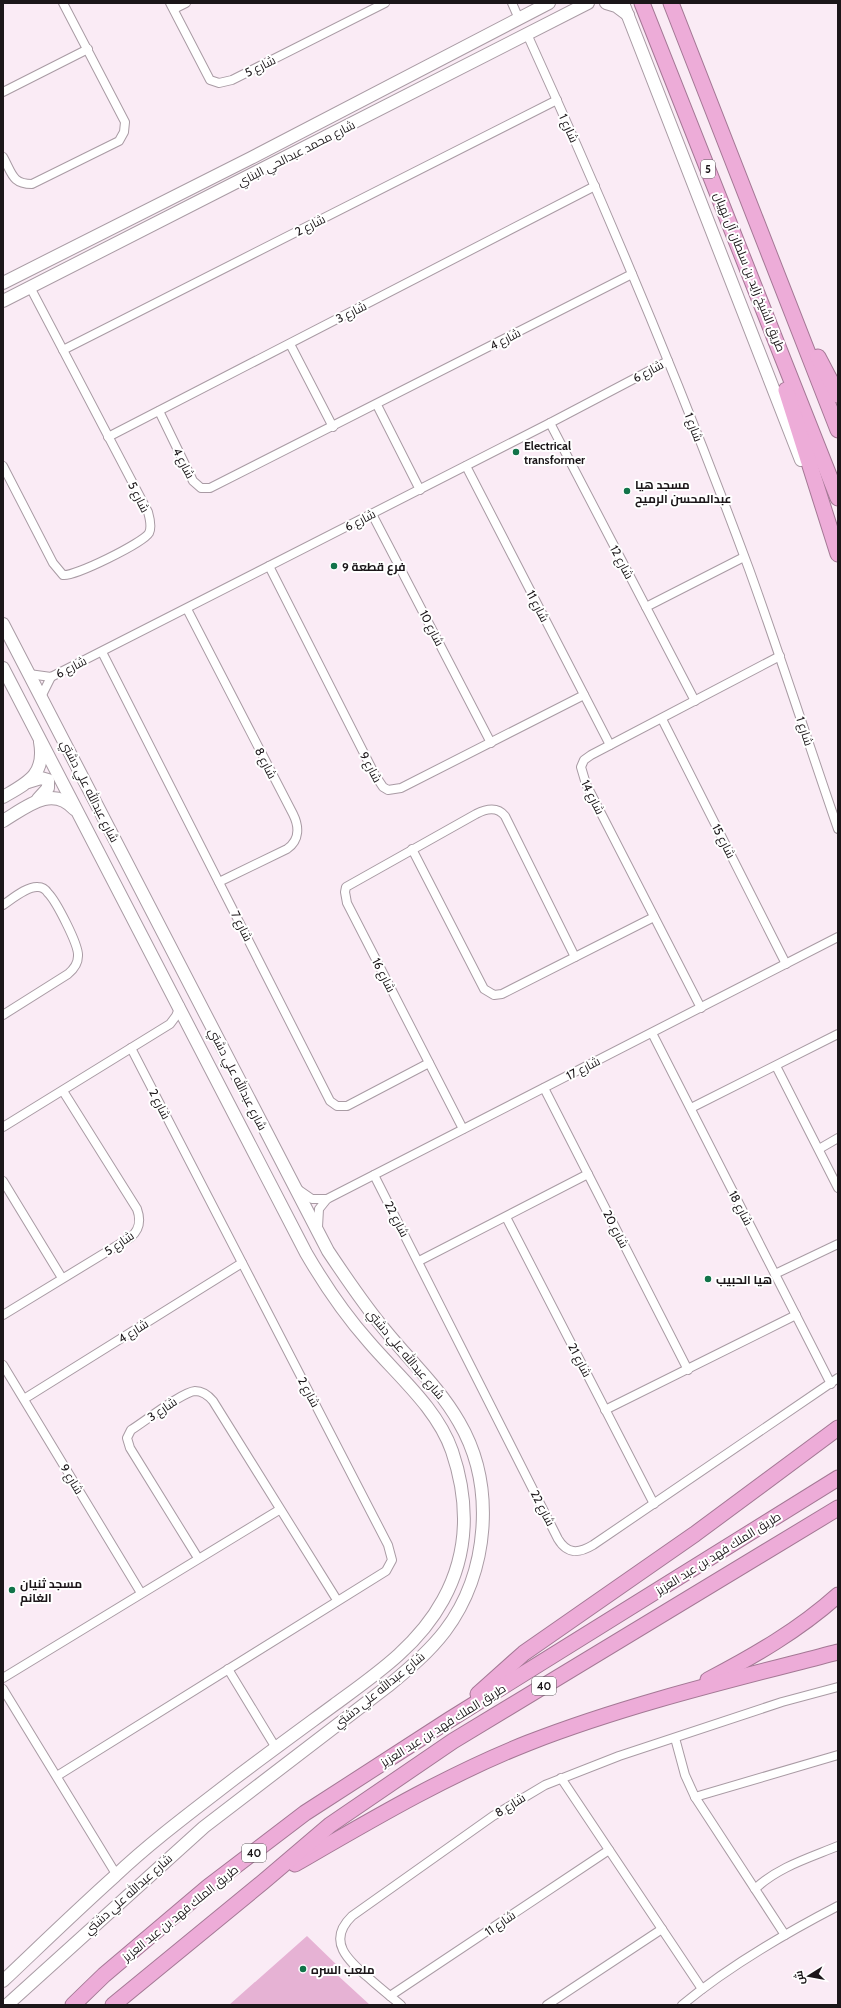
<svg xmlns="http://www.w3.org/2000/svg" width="841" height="2008" font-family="Cabin,Cairo,sans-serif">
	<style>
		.green { fill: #e6b2d4 }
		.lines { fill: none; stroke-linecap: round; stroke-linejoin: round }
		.street-casing { stroke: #a99ba4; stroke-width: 10 }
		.secondary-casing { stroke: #a99ba4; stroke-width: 14 }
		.highway-casing { stroke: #a47895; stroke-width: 17 }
		.street { stroke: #fff; stroke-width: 8 }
		.secondary { stroke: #fff; stroke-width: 12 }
		.highway { stroke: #edacd8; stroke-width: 15 }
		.poi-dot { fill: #117349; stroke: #fff; stroke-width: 1.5 }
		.labels { text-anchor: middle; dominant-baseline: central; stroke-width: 4; stroke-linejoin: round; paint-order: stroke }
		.shield { fill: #fff; stroke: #5f5c5e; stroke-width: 1 }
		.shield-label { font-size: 11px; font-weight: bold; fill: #1b1619 }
		.street-label { font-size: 12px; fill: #1b1619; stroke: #fff }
		.poi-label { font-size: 12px; font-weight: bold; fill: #1b1619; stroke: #fff; text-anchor: start }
	</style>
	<rect width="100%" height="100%" fill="#faebf5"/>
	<polygon class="green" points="307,1936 339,1967 334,1972 370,2005 229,2005"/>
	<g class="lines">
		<g class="street-casing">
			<g id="street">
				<polyline points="170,3 210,80 219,83 232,80 385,3"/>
				<polyline points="512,3 519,19"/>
				<polyline points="174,9 186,3"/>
				<path d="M527 34C607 210 682 388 749 569 780 655 808 742 838 829"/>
				<polyline points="3,92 88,49"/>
				<path d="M3 157C12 173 12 184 32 184L119 141 124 132 125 122 63 3"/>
				<polyline points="290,344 333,427"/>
				<polyline points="63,350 557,100"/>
				<polyline points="377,405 420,490"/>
				<polyline points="159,411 193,481 201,488 210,488 632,274"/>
				<polyline points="550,423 695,701"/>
				<polyline points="108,437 595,186"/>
				<path d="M3 466 53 563 63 575C74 577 143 543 149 533 152 527 150 519 148 512L30 287"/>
				<polyline points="466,466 610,745"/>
				<polyline points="372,514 491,743"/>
				<polyline points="269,566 375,775 383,787 388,790 401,788 584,695"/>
				<polyline points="646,607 744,557"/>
				<path d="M187 609 293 814C299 826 300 840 287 849L219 882"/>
				<polyline points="102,652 330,1101 337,1106 347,1106 429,1063"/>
				<polyline points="29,674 51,677 550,423 668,361"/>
				<polyline points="41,697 51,677"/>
				<polyline points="662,719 786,964"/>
				<polyline points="412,849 484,989 494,995 502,994 654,917"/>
				<path d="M3 905C12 899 27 886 38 887 42 887 46 890 48 893 56 901 79 945 78 956 78 964 74 969 68 974L3 1015"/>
				<polyline points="701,1008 586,784 581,767 584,760 591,755 780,656"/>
				<polyline points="652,1033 831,1384"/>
				<polyline points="776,1066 838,1188"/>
				<polyline points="544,1088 688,1370"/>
				<polyline points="691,1108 838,1034"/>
				<polyline points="3,1127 170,1024 176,1016 180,1006"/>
				<path d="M463 1129 347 903 345 892 346 887 476 814C486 809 497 806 505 816L575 957"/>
				<polyline points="819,1149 838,1138"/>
				<path d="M374 1175 558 1539C567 1554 578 1554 593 1545L838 1378"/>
				<polyline points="3,1181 62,1278"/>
				<polyline points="299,1190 312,1199 327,1199"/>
				<polyline points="506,1217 654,1504"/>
				<polyline points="318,1227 319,1209 327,1199 838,937"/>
				<polyline points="419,1261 588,1174"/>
				<polyline points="775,1274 838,1244"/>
				<path d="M3 1315 131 1237C140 1229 141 1220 137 1209L63 1091"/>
				<polyline points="3,1365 141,1593"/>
				<polyline points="24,1399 242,1263"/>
				<polyline points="605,1410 796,1315"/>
				<path d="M198 1558 130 1448 127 1438 131 1430C144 1422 182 1392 195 1391 203 1391 208 1395 213 1401L337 1600"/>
				<polyline points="228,1669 276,1748"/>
				<polyline points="3,1678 279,1510"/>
				<polyline points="3,1689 116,1874"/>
				<polyline points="675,1738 685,1775 695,1797 785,1935"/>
				<polyline points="57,1776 386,1571 392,1560 388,1545 131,1048"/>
				<polyline points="561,1778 702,1989"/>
				<polyline points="695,1797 838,1755"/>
				<path d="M755 1889C778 1867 809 1858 838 1846"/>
				<polyline points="390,1996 609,1850"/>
				<path d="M401 2005C390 1996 380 1988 370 1979 350 1962 325 1942 352 1916L493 1816 545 1785 619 1756 782 1702 838 1687"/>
				<polyline points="547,2005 662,1929"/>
				<path d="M682 2005C729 1966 784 1934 838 1906"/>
			</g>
		</g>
		<g class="secondary-casing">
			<g id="secondary">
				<polyline points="606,3 616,6 628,15"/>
				<polyline points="623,3 801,460"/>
				<polyline points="3,283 251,158 549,3"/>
				<polyline points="3,301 588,3"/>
				<path d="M3 624 328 1251C346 1278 364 1305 385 1330 410 1361 439 1387 459 1422 496 1485 489 1573 445 1631 429 1652 409 1669 388 1686L204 1827 7 2005"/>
				<path d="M3 668 306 1253C324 1284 345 1315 369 1342 398 1376 437 1408 452 1451 469 1501 469 1553 443 1600 418 1646 375 1675 334 1705 300 1730 267 1754 234 1779 194 1810 152 1841 115 1876 77 1910 40 1946 3 1981"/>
				<polyline points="28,782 41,778 48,780 48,788 38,799"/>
				<path d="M3 797C27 783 46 775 40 742"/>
				<path d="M3 821C25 808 52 784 74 809"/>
			</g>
		</g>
		<g class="highway-casing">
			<g id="highway">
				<polyline points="642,3 838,498"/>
				<polyline points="671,3 838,430"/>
				<polyline points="818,357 838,395"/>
				<polyline points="786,390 838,554"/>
				<path d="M708 1680C754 1656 799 1630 838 1595"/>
				<polyline points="478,1694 524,1653 695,1534 838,1428"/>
				<path d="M295 1864C371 1820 447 1775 528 1743 628 1704 734 1679 838 1652"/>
				<polyline points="73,2005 104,1975 208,1887 305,1813 449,1720 838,1478"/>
				<polyline points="113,2005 263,1882 330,1825 453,1741 838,1508"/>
			</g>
		</g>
		<use href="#street" class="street"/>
		<use href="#secondary" class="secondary"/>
		<use href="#highway" class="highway"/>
	</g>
	<g class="poi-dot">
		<circle cx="516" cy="452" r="4"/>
		<circle cx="627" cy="491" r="4"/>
		<circle cx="334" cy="566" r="4"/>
		<circle cx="708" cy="1279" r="4"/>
		<circle cx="12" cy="1590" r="4"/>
		<circle cx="303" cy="1969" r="4"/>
	</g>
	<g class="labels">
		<g class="shield">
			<rect x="701" y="160" width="14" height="18" rx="3"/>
			<rect x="532" y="1677" width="24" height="18" rx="3"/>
			<rect x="242" y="1844" width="24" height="18" rx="3"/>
		</g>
		<g class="shield-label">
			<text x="708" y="169">5</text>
			<text x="544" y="1686">40</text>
			<text x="254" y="1853">40</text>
		</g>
		<g class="street-label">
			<text transform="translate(260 66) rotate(-27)">شارع 5</text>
			<text transform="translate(569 128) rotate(66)">شارع 1</text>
			<text transform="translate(296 153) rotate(-27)">شارع محمد عبدالحي البناي</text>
			<text transform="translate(310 225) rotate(-27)">شارع 2</text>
			<text transform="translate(750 272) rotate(68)">طريق الشيخ زايد بن سلطان آل نهيان</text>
			<text transform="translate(351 312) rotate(-27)">شارع 3</text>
			<text transform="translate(505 339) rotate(-27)">شارع 4</text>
			<text transform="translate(648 371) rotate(-28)">شارع 6</text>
			<text transform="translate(694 427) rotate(69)">شارع 1</text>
			<text transform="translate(184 463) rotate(63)">شارع 4</text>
			<text transform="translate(139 497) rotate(63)">شارع 5</text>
			<text transform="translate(360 520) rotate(-27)">شارع 6</text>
			<text transform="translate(622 562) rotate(62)">شارع 12</text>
			<text transform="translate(538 606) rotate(63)">شارع 11</text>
			<text transform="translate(432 628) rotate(63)">شارع 10</text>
			<text transform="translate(71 667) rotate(-27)">شارع 6</text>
			<text transform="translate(805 731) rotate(72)">شارع 1</text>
			<text transform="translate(266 763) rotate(63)">شارع 8</text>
			<text transform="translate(371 767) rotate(62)">شارع 9</text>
			<text transform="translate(90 791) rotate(63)">شارع عبدالله علي دشتي</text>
			<text transform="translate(593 797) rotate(64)">شارع 14</text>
			<text transform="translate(724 841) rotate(63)">شارع 15</text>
			<text transform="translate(242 926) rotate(63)">شارع 7</text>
			<text transform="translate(384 975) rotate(63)">شارع 16</text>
			<text transform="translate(583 1068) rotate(-27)">شارع 17</text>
			<text transform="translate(238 1079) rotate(63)">شارع عبدالله علي دشتي</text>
			<text transform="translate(160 1104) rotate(63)">شارع 2</text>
			<text transform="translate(741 1208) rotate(63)">شارع 18</text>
			<text transform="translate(397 1219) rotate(63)">شارع 22</text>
			<text transform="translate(616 1229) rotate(63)">شارع 20</text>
			<text transform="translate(119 1243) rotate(-34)">شارع 5</text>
			<text transform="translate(133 1331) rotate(-32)">شارع 4</text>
			<text transform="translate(406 1354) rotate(50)">شارع عبدالله علي دشتي</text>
			<text transform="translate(580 1360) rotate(63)">شارع 21</text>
			<text transform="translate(309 1392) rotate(62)">شارع 2</text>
			<text transform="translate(162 1409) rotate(-34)">شارع 3</text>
			<text transform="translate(72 1479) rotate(59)">شارع 9</text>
			<text transform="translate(543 1508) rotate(63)">شارع 22</text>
			<text transform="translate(718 1553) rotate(-32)">طريق الملك فهد بن عبد العزيز</text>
			<text transform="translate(379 1690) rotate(-39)">شارع عبدالله علي دشتي</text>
			<text transform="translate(443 1725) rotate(-32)">طريق الملك فهد بن عبد العزيز</text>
			<text transform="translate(510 1805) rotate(-32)">شارع 8</text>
			<text transform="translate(128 1894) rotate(-42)">شارع عبدالله علي دشتي</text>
			<text transform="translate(180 1913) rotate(-39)">طريق الملك فهد بن عبد العزيز</text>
			<text transform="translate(500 1923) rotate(-34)">شارع 11</text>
		</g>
		<g class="poi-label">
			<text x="524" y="445">Electrical<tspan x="524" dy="14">transformer</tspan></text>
			<text x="635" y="484">مسجد هيا<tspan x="635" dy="14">عبدالمحسن الرميح</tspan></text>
			<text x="342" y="566">فرع قطعة 9</text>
			<text x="716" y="1279">هيا الحبيب</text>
			<text x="20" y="1583">مسجد ثنيان<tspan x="20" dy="14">الغانم</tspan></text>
			<text x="311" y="1969">ملعب السره</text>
		</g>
	</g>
	<rect width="841" height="2008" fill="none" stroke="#1b1619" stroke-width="8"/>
	<g transform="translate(809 1976) rotate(259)" stroke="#ffffff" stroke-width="3" paint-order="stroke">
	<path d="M0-3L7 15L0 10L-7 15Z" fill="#1b1619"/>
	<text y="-6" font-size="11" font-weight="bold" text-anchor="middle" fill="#1b1619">ش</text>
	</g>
</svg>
